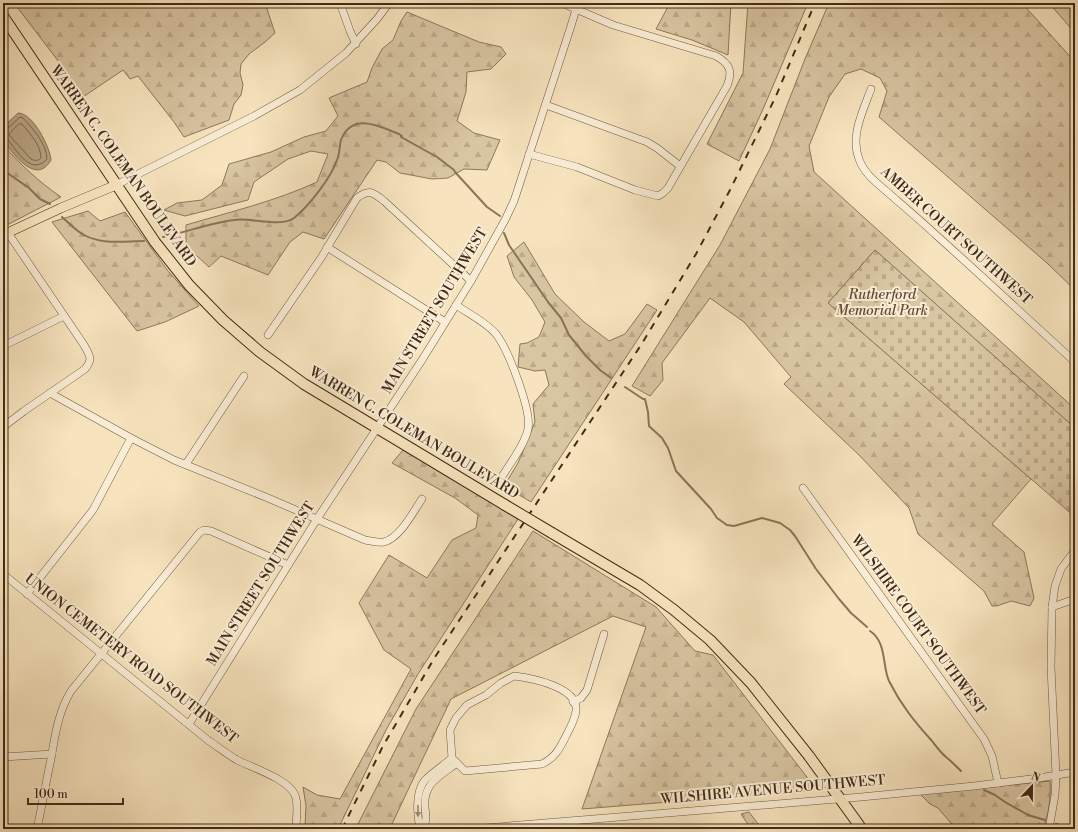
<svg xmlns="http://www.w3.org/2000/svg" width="1078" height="832" font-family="'Libre Bodoni',serif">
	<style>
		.forest { fill: url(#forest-firs); stroke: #8c785c }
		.cemetery { fill: url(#cemetery-stones); stroke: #8c785c }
		.water { fill: #b9a585; stroke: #897559 }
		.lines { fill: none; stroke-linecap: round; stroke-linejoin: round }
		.shore { stroke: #7d684e; stroke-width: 1 }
		.stream { stroke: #897559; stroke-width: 2 }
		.minor-casing { stroke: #6e5a41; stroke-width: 8 }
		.major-casing { stroke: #412c17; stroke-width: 10 }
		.highway-casing { stroke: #412c17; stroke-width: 12 }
		.minor { stroke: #faedd5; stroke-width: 7 }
		.major { stroke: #f7e4be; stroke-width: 9 }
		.highway { stroke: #f7e4be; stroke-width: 10 }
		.rail { stroke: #412c17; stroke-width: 2; stroke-dasharray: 7 7; stroke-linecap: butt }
		.highway-bridge-casing { stroke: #412c17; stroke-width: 12; stroke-linecap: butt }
		.highway-bridge { stroke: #f7e4be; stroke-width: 10 }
		.oneway { fill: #9e8c76 }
		.labels { text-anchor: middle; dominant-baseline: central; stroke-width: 4; stroke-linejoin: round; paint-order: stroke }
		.street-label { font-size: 14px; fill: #412c17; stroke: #faedd5 }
		.park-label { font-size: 14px; font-style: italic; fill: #5f4b33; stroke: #faedd5 }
	</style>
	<defs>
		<pattern id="forest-firs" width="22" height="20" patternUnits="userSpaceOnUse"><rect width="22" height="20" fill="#d8c5a2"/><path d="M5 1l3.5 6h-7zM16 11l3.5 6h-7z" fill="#bba98b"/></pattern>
		<pattern id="cemetery-stones" width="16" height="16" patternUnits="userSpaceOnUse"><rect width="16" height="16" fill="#d8c5a2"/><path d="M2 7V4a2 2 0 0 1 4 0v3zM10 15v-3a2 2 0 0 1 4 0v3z" fill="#bba98b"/></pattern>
	</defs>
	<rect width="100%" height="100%" fill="#f7e4be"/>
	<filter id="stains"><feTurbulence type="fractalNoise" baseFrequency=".005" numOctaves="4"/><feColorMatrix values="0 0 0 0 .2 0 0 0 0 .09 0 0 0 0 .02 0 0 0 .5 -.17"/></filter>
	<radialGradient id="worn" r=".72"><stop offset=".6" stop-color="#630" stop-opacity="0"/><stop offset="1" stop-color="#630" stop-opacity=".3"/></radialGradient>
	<g class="forest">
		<polygon points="14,3 265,3 275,33 265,42 249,54 241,64 240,73 243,85 241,95 234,104 229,120 184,137 174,122 138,76 130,79 123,70 80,99 64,72 62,66"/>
		<polygon points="670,3 731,3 728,55 692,40 656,29"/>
		<polygon points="748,3 808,3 764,107 739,161 707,144 743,73"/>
		<polygon points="829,3 1022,3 1075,62 1075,290 1047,263 879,117 887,91 880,78 861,69 845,74 829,97 809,146 814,172 1075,409 1075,428 875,250 828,303 1031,479 992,524 1024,552 1034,598 1030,606 1011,601 997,606 992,606 984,591 918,534 909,508 859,455 784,384 791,377 744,322 710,298 662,363 663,380 650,396 632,386 720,245 770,149 805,59"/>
		<polygon points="1049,3 1075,3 1075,33"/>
		<path d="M407 12 479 42 501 47 506 54 491 69 467 72 466 92 457 121 474 133 500 140 487 170 464 169 448 178 432 179 400 173 386 162 377 160 324 239 303 232 290 242 268 275 221 256 209 267 186 246V225C230 212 276 201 317 182L328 154 311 151 288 159 254 182 248 200 185 216 164 210 177 203 202 200 222 185 229 164 271 152 304 137 326 131 338 116 329 98 367 82 372 68 382 49 393 40 401 21Z"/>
		<path d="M3 145C21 165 39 182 61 197L3 227Z"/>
		<polygon points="88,211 100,221 125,212 168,271 199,306 165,322 137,331 52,222"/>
		<polygon points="524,242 555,294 584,322 609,341 625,334 647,304 657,310 531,502 504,486 518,463 535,422 533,404 549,385 545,370 535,371 518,367 520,344 527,343 539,337 545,322 532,300 514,277 507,256"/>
		<polygon points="403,450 518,519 418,674 386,730 338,829 307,829 305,826 306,806 303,787 317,795 340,799 411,669 384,650 359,603 389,555 427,578 452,540 476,528 478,515 455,498 392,463"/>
		<polygon points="533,531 656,607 695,651 713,655 813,785 805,791 582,809 646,627 613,616 451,699 391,826 357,826 416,709"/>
		<path d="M1050 781C1051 798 1049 813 1043 829H956L938 808 930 804 920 794Z"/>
		<polygon points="749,812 762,829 751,829 741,814"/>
	</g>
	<polygon class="cemetery" points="875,250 1075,428 1075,517 828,303"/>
	<path class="water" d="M18 113C33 113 50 147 51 160 36 186 14 154 3 141V127Z"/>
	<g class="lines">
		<g class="shore">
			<path d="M19 124H22C30 134 41 145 41 158 38 161 35 161 31 159L9 135 10 133Z"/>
			<path d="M3 130 7 129 20 117 23 118C34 130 46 143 47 159 31 176 18 152 8 140L3 139"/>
		</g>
		<g class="stream">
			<polyline points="3,170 29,188 40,199 50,204"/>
			<path d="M62 217C69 223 76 231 84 235 102 245 125 241 144 241"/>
			<polyline points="504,233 509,245 548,302 561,318 569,335 586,356 600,370 611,378"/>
			<path d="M163 237C187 232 210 223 234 220 249 217 281 228 294 218 308 207 331 178 337 160 340 154 339 146 341 140 352 112 379 126 399 134L402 136 401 137 437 157 454 170 455 172 487 207 500 216"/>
			<polyline points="625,387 643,399 645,399 648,412 649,426 662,438 668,448 676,471 711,509 717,518 727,525 734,526 762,518 780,523 790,530 795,536 816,569 839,599 851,613 867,627"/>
			<path d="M870 631C887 642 882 666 889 681 901 705 914 721 932 741 936 746 941 753 946 757 951 761 956 766 961 771"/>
			<polyline points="984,790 995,795 1005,802 1028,815 1045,820"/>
			<polyline points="1056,824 1073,829"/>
		</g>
		<g class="minor-casing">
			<g id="minor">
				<polyline points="340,3 350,31 356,44"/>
				<path d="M871 89C863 111 850 136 859 159 865 176 881 186 893 197 908 210 922 222 936 235 983 277 1029 320 1075 362"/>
				<polyline points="546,105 647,142 657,148 680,166"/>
				<path d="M529 154 577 167 635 190 658 196 663 193 668 188 727 86C733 71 730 64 716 56L613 25 562 3"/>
				<polyline points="116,185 254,116 300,90 346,53 377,19 389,3"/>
				<polyline points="327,247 445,322"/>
				<path d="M456 305C469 314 486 322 496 334 508 349 532 411 528 429 525 444 511 462 503 475"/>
				<path d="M268 335 321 258 357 198C369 189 373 192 384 201L471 281"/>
				<polyline points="3,346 64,316"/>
				<path d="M50 393 131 438 174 460 268 498 365 540C372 541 377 543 384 542 400 538 413 512 422 499"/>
				<path d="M3 427 24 411 85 369C93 359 90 356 84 345L8 233"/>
				<polyline points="186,464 244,376"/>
				<polyline points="803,488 984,739 992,756 998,783"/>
				<path d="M3 574 209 741C218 747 227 754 237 760 253 768 288 779 295 795 299 805 296 818 296 829"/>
				<polyline points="27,594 93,510 131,438"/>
				<polyline points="1052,607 1075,599"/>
				<path d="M514 676C531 678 579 687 576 711 575 719 570 728 567 734 560 748 556 757 542 764L465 771 452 758 450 730 456 718 467 705 486 695 501 683Z"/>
				<polyline points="573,702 581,698 587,690 604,634"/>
				<polyline points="189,724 317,519 422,360 471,281 505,220 514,201 571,26 576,9"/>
				<polyline points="3,757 52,754"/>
				<path d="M37 829C42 806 46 782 51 759 55 736 58 712 71 691L200 532 204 530 211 531 288 565"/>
				<path d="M420 829C417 815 415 792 425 780 433 772 444 765 452 758"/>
				<path d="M423 829C427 822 426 815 425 807 423 783 440 776 457 763"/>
				<polyline points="473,829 861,797 974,786 1039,778 1075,772"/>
				<polyline points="1049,829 1055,795 1056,775 1051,667 1052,607 1055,586 1061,569 1075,550"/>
			</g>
		</g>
		<g class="major-casing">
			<polyline id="major" points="3,235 61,208 116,185"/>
		</g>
		<g class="highway-casing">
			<g id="highway">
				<polyline points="3,16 155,242 189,285 223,320 260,352 304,384 505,505"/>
				<polyline points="552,533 640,585 674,610 710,640 751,683 809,756 859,825 860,829"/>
			</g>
		</g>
		<use href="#minor" class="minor"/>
		<use href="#major" class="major"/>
		<use href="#highway" class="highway"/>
		<polyline class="rail" points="342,829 383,746 435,657 641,345 696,254 730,190 776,96 815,3"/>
		<g class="highway-bridge-casing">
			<polyline id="highway-bridge" points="505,505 552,533"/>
		</g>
		<use href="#highway-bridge" class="highway-bridge"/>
	</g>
	<defs><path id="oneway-solid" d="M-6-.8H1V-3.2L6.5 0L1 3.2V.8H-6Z"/></defs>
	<use class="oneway" href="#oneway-solid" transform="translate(418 811) rotate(89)"/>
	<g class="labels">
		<g class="street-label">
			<text transform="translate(123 166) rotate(55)">WARREN C. COLEMAN BOULEVARD</text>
			<text transform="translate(956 236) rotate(42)">AMBER COURT SOUTHWEST</text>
			<text transform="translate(435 311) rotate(-59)">MAIN STREET SOUTHWEST</text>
			<text transform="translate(414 433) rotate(31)">WARREN C. COLEMAN BOULEVARD</text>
			<text transform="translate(261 584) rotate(-58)">MAIN STREET SOUTHWEST</text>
			<text transform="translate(918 625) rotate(54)">WILSHIRE COURT SOUTHWEST</text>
			<text transform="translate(131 659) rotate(38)">UNION CEMETERY ROAD SOUTHWEST</text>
			<text transform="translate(773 790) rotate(-5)">WILSHIRE AVENUE SOUTHWEST</text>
		</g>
		<g class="park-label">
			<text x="882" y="295">Rutherford<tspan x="882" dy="16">Memorial Park</tspan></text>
		</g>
	</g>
	<rect width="1078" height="832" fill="none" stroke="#f7e4be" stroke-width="16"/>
	<rect x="4" y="4" width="1070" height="824" fill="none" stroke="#412c17" stroke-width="2"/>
	<rect x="8" y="8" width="1062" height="816" fill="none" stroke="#412c17"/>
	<g transform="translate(1032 786) rotate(22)" stroke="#faedd5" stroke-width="3" paint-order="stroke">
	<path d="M0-3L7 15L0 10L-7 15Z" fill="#412c17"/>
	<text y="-6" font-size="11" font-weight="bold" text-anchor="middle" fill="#412c17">N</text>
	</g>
	<path d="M28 798v6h95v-6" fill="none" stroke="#412c17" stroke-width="2"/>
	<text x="34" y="798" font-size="12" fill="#412c17" stroke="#faedd5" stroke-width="3" paint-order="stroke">100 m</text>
	<rect width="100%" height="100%" filter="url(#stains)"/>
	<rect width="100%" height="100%" fill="url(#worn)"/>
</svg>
